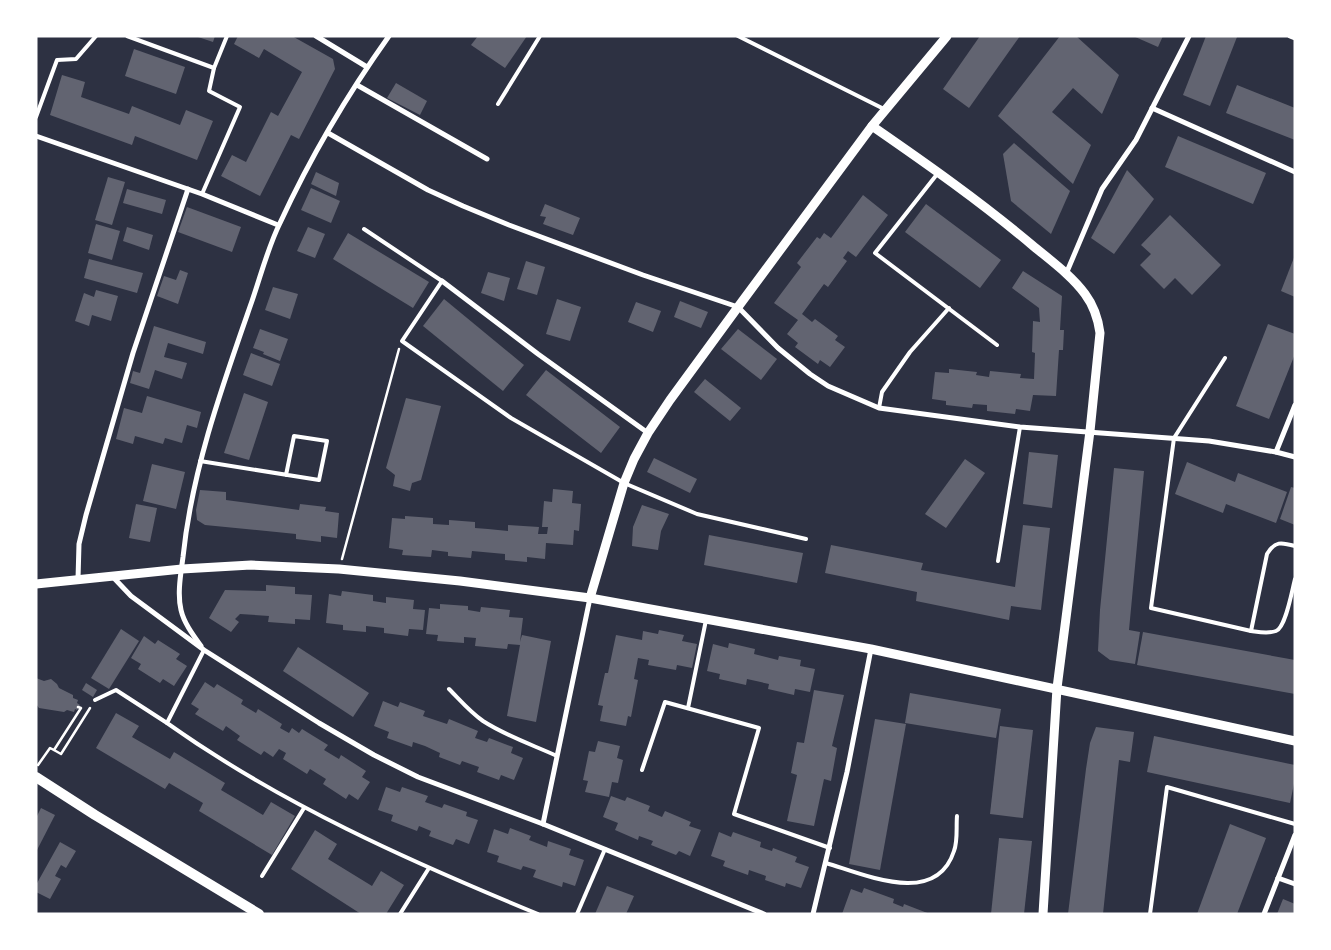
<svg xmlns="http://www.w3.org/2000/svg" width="1331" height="950" font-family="'Playfair Display',serif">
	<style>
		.building { fill: #626471 }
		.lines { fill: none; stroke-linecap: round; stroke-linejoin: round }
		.path { stroke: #fff; stroke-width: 2.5 }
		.service { stroke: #fff; stroke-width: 4 }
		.minor { stroke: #fff; stroke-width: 5 }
		.tertiary { stroke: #fff; stroke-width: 9 }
		.secondary { stroke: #fff; stroke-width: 10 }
	</style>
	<rect width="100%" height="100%" fill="#2d3142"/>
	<g class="building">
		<polygon points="195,36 215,36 213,42"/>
		<polygon points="238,36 292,36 333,59 335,69 299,139 291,135 260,196 221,176 232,155 246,162 271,112 278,116 302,72 264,49 259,58 234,44"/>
		<polygon points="478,36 527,36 505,68 471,45"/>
		<polygon points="980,36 1020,36 969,108 943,89"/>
		<polygon points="1060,36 1076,36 1119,75 1102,114 1073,88 1052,112 1091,145 1073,184 998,116"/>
		<polygon points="1133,36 1163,36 1158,47"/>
		<polygon points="1206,36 1237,37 1210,106 1183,95"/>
		<polygon points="134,49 185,67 176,94 125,76"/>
		<polygon points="62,75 85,82 81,97 129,114 132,106 180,125 186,110 213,121 197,160 135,136 132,145 50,115"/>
		<polygon points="396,83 427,101 420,115 387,98"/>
		<polygon points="1237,85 1295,108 1295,140 1226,113"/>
		<polygon points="1178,136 1266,173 1253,204 1165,167"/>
		<polygon points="1014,143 1070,191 1051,234 1011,201 1003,154"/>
		<polygon points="1127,170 1154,199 1114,254 1091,238"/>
		<polygon points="316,172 339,183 336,196 311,184"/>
		<polygon points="108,177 125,182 112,225 95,220"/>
		<polygon points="311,188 340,201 331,223 301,210"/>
		<polygon points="127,189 166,200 162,214 123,203"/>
		<polygon points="863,195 888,215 856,257 848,251 843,258 847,261 828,287 824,284 802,314 812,322 815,319 838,336 835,340 845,347 830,367 820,360 818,364 795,347 798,343 787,334 798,320 774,303 801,267 797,263 817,237 820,239 824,233 831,238"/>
		<polygon points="545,204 580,218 573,235 543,224 546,217 540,216"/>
		<polygon points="926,204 1001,260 980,288 905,232"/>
		<polygon points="187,207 241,227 232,252 178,232"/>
		<polygon points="1170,215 1221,265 1192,295 1175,278 1164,289 1140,265 1151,254 1141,245"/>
		<polygon points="96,224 120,231 112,260 88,253"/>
		<polygon points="127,227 153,235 149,250 123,241"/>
		<polygon points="308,227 325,234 315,258 297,251"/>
		<polygon points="348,233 429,282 413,308 333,259"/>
		<polygon points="1295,255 1295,297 1281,291"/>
		<polygon points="89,259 143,273 137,293 84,278"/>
		<polygon points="526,261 545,267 537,295 517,289"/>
		<polygon points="180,270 188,273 178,304 157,296 164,276 176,280"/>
		<polygon points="1023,271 1062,296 1060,330 1064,330 1063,350 1059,350 1056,396 1033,395 1030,411 1016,409 1015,414 987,411 987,405 973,404 972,408 946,405 946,401 932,399 935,372 949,373 949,369 977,372 976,375 989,377 990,371 1021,374 1020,378 1034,379 1035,353 1032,352 1033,321 1040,322 1039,308 1012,288"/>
		<polygon points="488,272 510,278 504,301 481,293"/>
		<polygon points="273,287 298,294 290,319 265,310"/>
		<polygon points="96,290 118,296 111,321 92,315 89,326 75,321 84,293 94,297"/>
		<polygon points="444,299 524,365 503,391 423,326"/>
		<polygon points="557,299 581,307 570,341 546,334"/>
		<polygon points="680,301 708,312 701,328 674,317"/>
		<polygon points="636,302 661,311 653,332 628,322"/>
		<polygon points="1268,324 1295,334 1295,354 1269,419 1236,406"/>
		<polygon points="154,326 206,342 203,354 168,343 164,357 187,363 182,379 155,370 149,389 130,383 133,371 140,373"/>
		<polygon points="260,329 288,339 280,361 263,354 264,352 253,348"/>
		<polygon points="738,329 777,359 761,380 721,349"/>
		<polygon points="251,353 280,364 272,386 243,375"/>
		<polygon points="546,370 620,427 601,453 526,395"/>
		<polygon points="705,379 741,408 730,421 694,392"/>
		<polygon points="244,393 268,402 249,460 224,453"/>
		<polygon points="147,396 201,412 197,428 187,425 182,443 165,438 163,444 135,436 133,444 116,439 124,408 142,413"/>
		<polygon points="406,398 441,406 421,480 412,483 410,491 393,486 395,475 386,468"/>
		<polygon points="1029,452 1058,455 1052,508 1023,504"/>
		<polygon points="654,458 697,479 690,493 647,472"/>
		<polygon points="965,459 985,473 946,528 925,514"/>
		<polygon points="1187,462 1235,482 1238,473 1287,492 1276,523 1226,504 1223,513 1175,494"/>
		<polygon points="152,464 185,472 176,509 143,501"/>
		<polygon points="1114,468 1144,471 1129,630 1140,632 1135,664 1110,660 1098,651 1100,610"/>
		<polygon points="1291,487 1295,488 1295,525 1280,519"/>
		<polygon points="553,489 573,491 572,503 581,504 579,531 574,530 573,545 546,543 545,559 527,557 527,562 505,560 505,554 472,551 471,558 448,556 448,552 432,550 431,557 402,555 403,550 389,548 392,518 405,519 405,516 433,518 433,524 449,525 449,520 475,522 475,528 488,529 508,531 508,525 539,527 538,534 547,534 548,527 542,527 544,501 552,502"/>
		<polygon points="200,490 226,492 226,500 299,510 300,504 326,507 325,511 339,513 337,538 321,536 321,542 296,539 296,534 205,525 197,520 196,510"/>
		<polygon points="136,504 157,508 150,542 129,538"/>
		<polygon points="642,505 669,514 661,531 658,550 632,546 633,527"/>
		<polygon points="1023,525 1050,528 1041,610 1011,606 1009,620 916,601 917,592 825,573 831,545 923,563 921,570 1015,587"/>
		<polygon points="709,535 803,553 797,583 704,565"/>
		<polygon points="266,585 295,587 295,594 312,595 310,620 295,619 295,624 268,622 269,616 240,614 235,619 239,622 231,632 209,618 225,590 266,591"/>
		<polygon points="342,591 373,595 373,601 386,603 386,597 414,600 413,609 425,610 423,630 409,629 408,636 384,633 384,628 366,626 366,632 343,630 343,625 326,623 329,594 341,596"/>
		<polygon points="440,604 468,606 468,610 480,612 481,607 510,610 509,617 523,618 520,642 522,635 551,641 536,722 507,716 520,645 508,644 507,649 475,646 476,638 464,637 464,643 437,641 438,635 426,634 429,608 440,609"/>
		<polygon points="121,629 139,641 109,689 91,678"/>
		<polygon points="659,630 684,635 682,641 697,644 692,668 677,665 676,670 648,665 649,660 638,658 634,679 638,680 631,717 628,716 626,726 600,721 603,706 598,705 605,673 608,673 616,635 642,640 643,631 658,634"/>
		<polygon points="1143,632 1295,660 1295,694 1137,665"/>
		<polygon points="144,636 155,644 158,640 180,654 176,659 187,666 174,686 163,679 160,683 138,669 141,664 131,658"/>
		<polygon points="729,643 755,649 754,654 778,660 779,656 801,660 800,666 815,669 810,692 795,689 794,695 768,689 769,684 747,679 746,685 719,679 720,674 707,671 713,644 728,648"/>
		<polygon points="298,647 369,693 353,717 283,671"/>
		<polygon points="36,678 44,681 51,679 57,684 59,688 73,695 73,698 78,700 77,703 80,705 77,710 75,709 74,712 67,710 64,712 39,708 36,704"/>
		<polygon points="205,682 214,688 217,684 243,700 241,704 256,713 258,709 282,724 280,728 289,733 292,728 299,733 302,729 328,745 324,750 339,759 341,755 366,771 362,777 370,782 358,800 349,794 346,799 323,784 326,779 310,769 307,774 283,759 286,753 279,749 273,757 264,751 261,755 237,740 240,736 226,726 223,731 195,714 199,709 191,704"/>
		<polygon points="86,683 97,690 93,697 82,690"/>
		<polygon points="814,690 844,695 832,746 837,748 831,781 824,779 814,826 787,821 797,775 791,773 797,742 804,743"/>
		<polygon points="910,693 1001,709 996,738 905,723"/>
		<polygon points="383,701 398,707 400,702 425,711 423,716 447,724 449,719 478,731 475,738 487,742 489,738 513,747 511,753 523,758 514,780 501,775 499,780 477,772 479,767 462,761 460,765 439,757 440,753 425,746 413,742 412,747 387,738 389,732 374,726"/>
		<polygon points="116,713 139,726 132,737 170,759 174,752 225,783 221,790 263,815 271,802 295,816 272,855 199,811 203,803 169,783 165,789 96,748"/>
		<polygon points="875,719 906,724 880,870 849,864"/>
		<polygon points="1000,726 1033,730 1023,818 990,814"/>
		<polygon points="1096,727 1134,732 1130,762 1119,760 1103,914 1068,914 1086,769 1090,743"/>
		<polygon points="1154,736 1295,765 1295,779 1290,803 1147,772"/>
		<polygon points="598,741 620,746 617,758 623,760 618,783 612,782 609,797 585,792 588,781 583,780 589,751 595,752"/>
		<polygon points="386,787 400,792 402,787 428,796 425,802 442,808 444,804 467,812 466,816 478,820 469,844 456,839 453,845 429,836 431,831 419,826 417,831 391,821 393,815 378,810"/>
		<polygon points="611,796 625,801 627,797 650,806 648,811 662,817 665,811 691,822 689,826 701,830 690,856 679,851 676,855 651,845 653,841 639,836 638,840 615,830 618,823 603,817"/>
		<polygon points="41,808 55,815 36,852 36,818"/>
		<polygon points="1230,824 1266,838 1237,914 1197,914"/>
		<polygon points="510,828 531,836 529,840 547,847 548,841 571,849 569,855 584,860 575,886 563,882 562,887 533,877 536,870 523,866 521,870 497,862 499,856 487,852 494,829 508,834"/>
		<polygon points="315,830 337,844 328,859 372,886 381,871 404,885 386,914 361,914 291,869"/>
		<polygon points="719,832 731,837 733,832 761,842 760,847 772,851 773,848 797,857 795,862 809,867 801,888 786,883 785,887 765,880 766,876 749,870 748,875 723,866 725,861 711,856"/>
		<polygon points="999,838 1032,841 1024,914 991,914"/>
		<polygon points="60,842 76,851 66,868 61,865 55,876 61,879 50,899 36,892 36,885"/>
		<polygon points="607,886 634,896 626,914 595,914"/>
		<polygon points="864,888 894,899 893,903 903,907 904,904 930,914 842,914 851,889 862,893"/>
		<polygon points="1283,899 1295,904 1295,914 1277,914"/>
	</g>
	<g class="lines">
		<g class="path">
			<polyline points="342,559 399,349"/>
			<polyline points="54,750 61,754 90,708"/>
			<polyline points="38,765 50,748 54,750 81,708 78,707"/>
		</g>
		<g class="service">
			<polyline points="127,36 214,68"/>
			<polyline points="738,36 886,110"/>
			<polyline points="498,104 540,36"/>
			<polyline points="36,117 57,60 76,59 96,36"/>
			<polyline points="938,173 875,253 997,345"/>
			<polyline points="202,194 240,107 209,91 214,68 227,36"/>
			<polyline points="364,229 442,281 402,341 511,418 624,483 697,514 806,539"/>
			<path d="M1225 358 1174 438 1151 608 1251 631C1259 632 1268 634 1276 631 1286 627 1292 590 1295 579"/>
			<polyline points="879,408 882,392 910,352 949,308"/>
			<polyline points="200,461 319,480 327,441 294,436 286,475"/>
			<polyline points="998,561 1020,427"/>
			<path d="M1251 631 1267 554C1275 541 1281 542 1295 546"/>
			<path d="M204 650 167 723C281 804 409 861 538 914"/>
			<path d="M449 689C460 700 470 712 483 721 506 736 533 745 557 756"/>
			<polyline points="95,700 116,690 167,723"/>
			<polyline points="688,708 706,620"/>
			<polyline points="642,770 665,702 759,728 734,814 830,848"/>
			<path d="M826 863C866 875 936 907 954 851 958 841 956 827 957 816"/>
			<polyline points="262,876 304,808"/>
			<polyline points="400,914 429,868"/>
			<polyline points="577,914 605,849"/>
			<polyline points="1150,914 1167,787 1295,824"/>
		</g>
		<g class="minor">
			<polyline points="316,36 367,67"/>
			<polyline points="1290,36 1295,38"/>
			<polyline points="357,85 487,159"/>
			<polyline points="1152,108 1295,172"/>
			<polyline points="328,133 428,190 463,206 509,225 643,275 738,307 778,348 810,374 828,386 879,408 1020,427 1209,441 1276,452 1295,457"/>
			<polyline points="36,136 202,194 278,225"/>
			<polyline points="1066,274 1102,189 1136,140 1189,36"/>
			<polyline points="442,281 538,354 648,433"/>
			<polyline points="1276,452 1295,405"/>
			<polyline points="112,576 131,596 204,650 319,723 374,755 418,777 543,824 764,914"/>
			<polyline points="78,579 79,544 86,515 133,353 188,189"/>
			<path d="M201 646C193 635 184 623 181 610 177 593 181 573 183 557 192 469 223 384 252 301 261 275 268 247 280 223 310 158 347 95 389 36"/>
			<polyline points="543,824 590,598"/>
			<polyline points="1278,878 1295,884"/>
			<polyline points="813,914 847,772 871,649"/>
			<polyline points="1264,914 1295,835"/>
		</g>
		<g class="tertiary">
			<path d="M872 126C927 164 981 202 1032 245 1050 260 1071 275 1085 294 1094 306 1098 318 1100 333L1090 431 1057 688 1043 914"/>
			<polyline points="36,584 182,569 251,565 339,569 460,581 590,598 871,649 1295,741"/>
			<polyline points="590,598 624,483 634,459 648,433 670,400 738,307 872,126 947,36"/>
		</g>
		<polyline class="secondary" points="36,777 95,815 259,914"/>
	</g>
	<rect width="1331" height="950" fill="none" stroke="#ffffff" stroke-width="75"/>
</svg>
